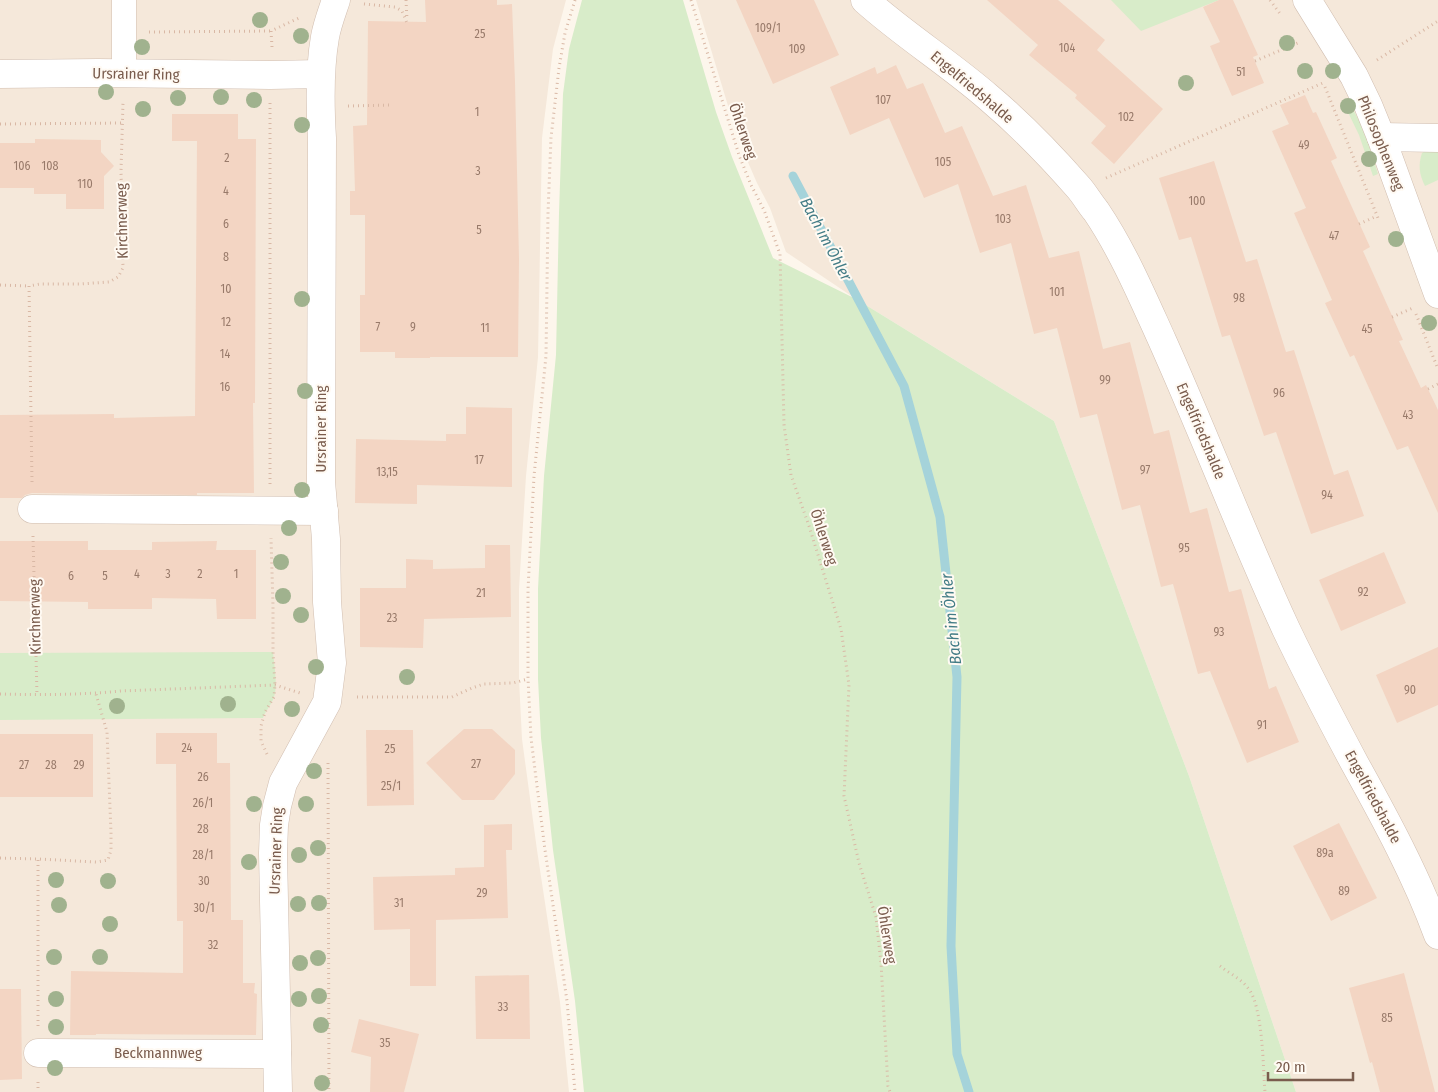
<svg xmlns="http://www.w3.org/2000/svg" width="1438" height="1092" font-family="'Fira Sans Condensed',sans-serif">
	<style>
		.residential { fill: #f5e8da }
		.green { fill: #d8ecc9 }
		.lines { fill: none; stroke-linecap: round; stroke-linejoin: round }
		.stream { stroke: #a5d3da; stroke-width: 9 }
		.building { fill: #f3d5c3 }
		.pedestrian-casing { stroke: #d1beb0; stroke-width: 25 }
		.minor-casing { stroke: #d1beb0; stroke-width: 29 }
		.path { stroke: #d9b8a5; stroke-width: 3; stroke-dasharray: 1 4; stroke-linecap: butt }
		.pedestrian { stroke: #fff; stroke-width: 24 }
		.minor { stroke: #fff; stroke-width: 28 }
		.tree { fill: #a0b28e }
		.labels { text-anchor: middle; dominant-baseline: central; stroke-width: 4; stroke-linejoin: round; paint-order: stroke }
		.number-label { font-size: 12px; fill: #987a6a }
		.street-label { font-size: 15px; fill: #7a5c4d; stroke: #fffaf3 }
		.water-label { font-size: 16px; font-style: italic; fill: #437c86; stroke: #fffaf3 }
	</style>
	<rect width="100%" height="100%" fill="#fdf6ec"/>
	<g class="residential">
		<polygon points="0,0 566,0 553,49 542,138 538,357 526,476 519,589 519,679 522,739 537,850 560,1002 569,1092 0,1092"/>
		<polygon points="696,0 1438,0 1438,1092 1296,1092 1189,776 1054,421 856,299 786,252 770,208 757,183 744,153 729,109"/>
	</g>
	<g class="green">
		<polygon points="582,0 683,0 716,112 732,157 773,258 856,299 1054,421 1189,776 1296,1092 584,1092 575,1001 553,850 541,738 538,679 538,589 544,476 556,355 559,213 563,94 569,49"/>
		<polygon points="1111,0 1219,0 1141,31"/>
		<polygon points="1348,100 1365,132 1378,174 1373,176 1359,135 1343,102"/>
		<path d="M1431 148 1438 149V180L1425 186C1419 174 1418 165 1422 153Z"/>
		<path d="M273 652C274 664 278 685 274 697 272 704 266 710 263 718L0 720V653Z"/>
	</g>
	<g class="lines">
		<polyline class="stream" points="793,176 904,386 940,517 957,677 951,946 957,1054 969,1092"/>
	</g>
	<g class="building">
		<polygon points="425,0 497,0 497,5 512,4 515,82 519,259 518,357 430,357 430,358 395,358 395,352 360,352 360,295 365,295 365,215 350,215 350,191 355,191 353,126 367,125 368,21 426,22"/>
		<polygon points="736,0 814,0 839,55 773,84"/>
		<polygon points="987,0 1058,0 1105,40 1097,50 1163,109 1114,164 1091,143 1106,126 1075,98 1077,95 1029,55 1038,45"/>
		<polygon points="1219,0 1233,0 1258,55 1253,57 1264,83 1232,96 1210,46 1220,42 1203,7"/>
		<polygon points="896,65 907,89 923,83 945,133 962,126 993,196 1026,185 1049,258 1079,251 1103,349 1130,342 1154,434 1169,430 1190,513 1207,508 1229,592 1241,589 1269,689 1276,686 1299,742 1247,763 1210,671 1198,674 1173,584 1161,587 1140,505 1122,510 1097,414 1080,418 1057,328 1034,334 1011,243 980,253 958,184 924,198 889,118 850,135 830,87 875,67 877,74"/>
		<polygon points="1305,95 1313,113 1316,112 1337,158 1331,161 1370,247 1363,251 1403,340 1399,341 1421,388 1426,385 1438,410 1438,513 1408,446 1397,450 1354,355 1350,357 1325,303 1332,300 1294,213 1306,208 1272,131 1289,124 1280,105"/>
		<polygon points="172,114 238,114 238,139 256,139 255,403 253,403 254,493 197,493 197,495 32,493 25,495 22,498 0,498 0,415 114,414 114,418 195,416 197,141 172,141"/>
		<polygon points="35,139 101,140 101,152 114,166 104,176 104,209 66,209 66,194 34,194 34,188 0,188 0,143 35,143"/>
		<polygon points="1214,161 1246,262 1257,259 1286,352 1294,350 1334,475 1348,470 1364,516 1311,534 1276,432 1264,436 1230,335 1222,337 1191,237 1179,240 1159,178"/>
		<polygon points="466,407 512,408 512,487 417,485 417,504 355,503 356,439 446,441 446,434 466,434"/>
		<polygon points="0,541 88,541 88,550 152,550 152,542 217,541 216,550 256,550 256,619 217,619 216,599 152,598 152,609 88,609 88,602 0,601"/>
		<polygon points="485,545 510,545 511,617 424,619 423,648 360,647 360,588 406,588 406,559 433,560 433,569 485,568"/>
		<polygon points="1384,552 1406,603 1341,631 1319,580"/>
		<polygon points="1438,647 1438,705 1397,723 1376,675"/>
		<polygon points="464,729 492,729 515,750 515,774 494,800 462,800 426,763"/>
		<polygon points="366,730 413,730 414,805 367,806"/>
		<polygon points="156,733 217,733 217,763 230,763 231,920 243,920 243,983 255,983 254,993 257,994 256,1035 96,1034 96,1035 70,1035 71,971 183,973 183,921 177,921 176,764 156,764"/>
		<rect x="0" y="734" width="93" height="63"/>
		<polygon points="1339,823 1377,898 1331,921 1293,846"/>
		<polygon points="512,824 512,850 506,850 508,918 436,920 436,986 410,986 410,929 374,930 373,877 455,875 455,868 484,867 484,825"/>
		<polygon points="1404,973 1435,1092 1380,1092 1372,1062 1370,1063 1349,988"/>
		<polygon points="529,975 530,1039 476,1039 475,976"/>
		<polygon points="0,989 21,989 22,1079 0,1080"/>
		<polygon points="359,1019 419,1034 404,1092 370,1092 371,1057 351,1052"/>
	</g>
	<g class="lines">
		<g class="pedestrian-casing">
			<polyline id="pedestrian" points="124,0 124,74"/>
		</g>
		<g class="minor-casing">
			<g id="minor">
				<path d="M865 0C904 35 949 63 988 97 1020 124 1052 157 1079 188 1085 195 1090 204 1096 211 1123 251 1142 296 1162 340 1205 436 1242 534 1286 629 1308 675 1331 719 1355 764 1386 820 1416 875 1438 935"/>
				<polyline points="1307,0 1354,76 1368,105 1381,137 1438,294"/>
				<polyline points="0,74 98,73 270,75 320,74"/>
				<polyline points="1381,137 1438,138"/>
				<polyline points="32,509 324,511"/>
				<polyline points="38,1053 277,1054"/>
				<path d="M278 1092 273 853 274 825 277 806 283 783 327 702 332 663 327 602 326 539 321 482 322 138C320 105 319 71 325 37 327 25 332 12 336 0"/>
			</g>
		</g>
		<g class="path">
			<polyline points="406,0 407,20"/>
			<polyline points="575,0 565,33 559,68 551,138 548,213 546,356 534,476 528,589 528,679 531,738 545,850 567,1001 575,1092"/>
			<polyline points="691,0 739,155 751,185 764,210 780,254 784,425 791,475 809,526 841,629 849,685 844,796 859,863 876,917 881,963 888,1086 890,1092"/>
			<polyline points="1270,0 1281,15"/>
			<polyline points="364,4 395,7 402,11 407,23"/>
			<polyline points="149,32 271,31"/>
			<polyline points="272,47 271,31 299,18"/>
			<polyline points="1377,60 1438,21"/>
			<polyline points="1255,61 1300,42"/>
			<polyline points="1325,87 1378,218"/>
			<polyline points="270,103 270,484"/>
			<polyline points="348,106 390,105"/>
			<polyline points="0,124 122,123"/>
			<polyline points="1106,178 1325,82"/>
			<polyline points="1359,224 1377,216"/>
			<polyline points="0,285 29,286"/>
			<polyline points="1416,314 1438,369"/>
			<polyline points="1392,317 1413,308"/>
			<polyline points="1428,389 1438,384"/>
			<polyline points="32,482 29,286 40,284 80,284 109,282 118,277 123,268 121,171 123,102"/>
			<polyline points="33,536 37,695"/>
			<path d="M0 694C40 695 81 695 121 691L275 685 300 693"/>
			<polyline points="357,697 452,697 472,688 484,684 513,683 528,679"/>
			<polyline points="267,754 261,741 261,726 265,712 274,697 275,685 273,652 273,606 271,538"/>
			<polyline points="328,763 329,1092"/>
			<polyline points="0,858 38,859 97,862 108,860 111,850 111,833 107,732 96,694"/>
			<path d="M1220 966C1229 973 1241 979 1248 988 1263 1006 1263 1068 1265 1092"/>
			<polyline points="38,1026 38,859"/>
			<polyline points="38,1082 38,1092"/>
		</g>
		<use href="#pedestrian" class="pedestrian"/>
		<use href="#minor" class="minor"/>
	</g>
	<g class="tree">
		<circle cx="260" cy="20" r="8"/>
		<circle cx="301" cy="36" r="8"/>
		<circle cx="1287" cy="43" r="8"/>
		<circle cx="142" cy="47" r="8"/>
		<circle cx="1305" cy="71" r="8"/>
		<circle cx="1333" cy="71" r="8"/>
		<circle cx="1186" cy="83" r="8"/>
		<circle cx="106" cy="92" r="8"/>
		<circle cx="221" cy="97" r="8"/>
		<circle cx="178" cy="98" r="8"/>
		<circle cx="254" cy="100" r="8"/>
		<circle cx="1348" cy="106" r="8"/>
		<circle cx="143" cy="109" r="8"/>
		<circle cx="302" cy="125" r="8"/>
		<circle cx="1369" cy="159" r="8"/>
		<circle cx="1396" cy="239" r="8"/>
		<circle cx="302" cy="299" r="8"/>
		<circle cx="1429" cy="323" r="8"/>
		<circle cx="305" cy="391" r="8"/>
		<circle cx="302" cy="490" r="8"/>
		<circle cx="289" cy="528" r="8"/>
		<circle cx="281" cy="562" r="8"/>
		<circle cx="283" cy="596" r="8"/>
		<circle cx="301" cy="615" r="8"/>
		<circle cx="316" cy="667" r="8"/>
		<circle cx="407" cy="677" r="8"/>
		<circle cx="228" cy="704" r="8"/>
		<circle cx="117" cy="706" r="8"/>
		<circle cx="292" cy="709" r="8"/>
		<circle cx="314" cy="771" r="8"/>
		<circle cx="254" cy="804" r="8"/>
		<circle cx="306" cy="804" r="8"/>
		<circle cx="318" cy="848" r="8"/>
		<circle cx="299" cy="855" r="8"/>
		<circle cx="249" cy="862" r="8"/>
		<circle cx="56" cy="880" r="8"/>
		<circle cx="108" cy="881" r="8"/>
		<circle cx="319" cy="903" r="8"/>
		<circle cx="298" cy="904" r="8"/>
		<circle cx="59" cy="905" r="8"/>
		<circle cx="110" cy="924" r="8"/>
		<circle cx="54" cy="957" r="8"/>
		<circle cx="100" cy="957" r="8"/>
		<circle cx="318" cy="958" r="8"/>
		<circle cx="300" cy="963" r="8"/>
		<circle cx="319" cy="996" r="8"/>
		<circle cx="56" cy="999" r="8"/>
		<circle cx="299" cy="999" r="8"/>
		<circle cx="321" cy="1025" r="8"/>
		<circle cx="56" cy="1027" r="8"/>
		<circle cx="55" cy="1068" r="8"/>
		<circle cx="322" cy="1083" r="8"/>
	</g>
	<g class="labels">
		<g class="number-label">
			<text x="768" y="28">109/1</text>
			<text x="480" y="34">25</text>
			<text x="1067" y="48">104</text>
			<text x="797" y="49">109</text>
			<text x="1241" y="72">51</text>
			<text x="883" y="100">107</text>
			<text x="477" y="112">1</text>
			<text x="1126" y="117">102</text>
			<text x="1304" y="145">49</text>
			<text x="227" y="158">2</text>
			<text x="943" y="162">105</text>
			<text x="22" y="166">106</text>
			<text x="50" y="166">108</text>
			<text x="478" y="171">3</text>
			<text x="85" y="184">110</text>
			<text x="226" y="191">4</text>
			<text x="1197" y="201">100</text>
			<text x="1003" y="219">103</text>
			<text x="226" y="224">6</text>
			<text x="479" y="230">5</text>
			<text x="1334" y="236">47</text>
			<text x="226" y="257">8</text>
			<text x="226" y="289">10</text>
			<text x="1057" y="292">101</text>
			<text x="1239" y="298">98</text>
			<text x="226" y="322">12</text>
			<text x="378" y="327">7</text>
			<text x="413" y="327">9</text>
			<text x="485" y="328">11</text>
			<text x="1367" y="329">45</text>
			<text x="225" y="354">14</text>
			<text x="1105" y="380">99</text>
			<text x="225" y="387">16</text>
			<text x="1279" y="393">96</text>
			<text x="1408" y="415">43</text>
			<text x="479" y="460">17</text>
			<text x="1145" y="470">97</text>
			<text x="387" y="472">13,15</text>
			<text x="1327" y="495">94</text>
			<text x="1184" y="548">95</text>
			<text x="137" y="574">4</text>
			<text x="168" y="574">3</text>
			<text x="200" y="574">2</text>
			<text x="236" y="574">1</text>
			<text x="71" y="576">6</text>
			<text x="105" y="576">5</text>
			<text x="1363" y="592">92</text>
			<text x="481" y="593">21</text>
			<text x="392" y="618">23</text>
			<text x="1219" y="632">93</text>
			<text x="1410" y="690">90</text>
			<text x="1262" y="725">91</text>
			<text x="187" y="748">24</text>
			<text x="390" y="749">25</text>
			<text x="476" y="764">27</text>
			<text x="24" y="765">27</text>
			<text x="51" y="765">28</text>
			<text x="79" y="765">29</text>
			<text x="203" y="777">26</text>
			<text x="391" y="786">25/1</text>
			<text x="203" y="803">26/1</text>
			<text x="203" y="829">28</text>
			<text x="1325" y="853">89a</text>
			<text x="203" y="855">28/1</text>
			<text x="204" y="881">30</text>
			<text x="1344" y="891">89</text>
			<text x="482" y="893">29</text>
			<text x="399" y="903">31</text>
			<text x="204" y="908">30/1</text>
			<text x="213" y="945">32</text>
			<text x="503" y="1007">33</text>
			<text x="1387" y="1018">85</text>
			<text x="385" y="1043">35</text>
		</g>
		<g class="street-label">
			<text transform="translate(136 74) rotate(1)">Ursrainer Ring</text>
			<text transform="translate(972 87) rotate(40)">Engelfriedshalde</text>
			<text transform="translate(743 131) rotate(71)">Öhlerweg</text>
			<text transform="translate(1381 143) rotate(68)">Philosophenweg</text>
			<text transform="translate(122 221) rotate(-91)">Kirchnerweg</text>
			<text transform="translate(321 429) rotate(-90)">Ursrainer Ring</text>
			<text transform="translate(1201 431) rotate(67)">Engelfriedshalde</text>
			<text transform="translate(824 537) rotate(72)">Öhlerweg</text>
			<text transform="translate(35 617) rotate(-91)">Kirchnerweg</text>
			<text transform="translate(1373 797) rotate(62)">Engelfriedshalde</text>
			<text transform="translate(276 851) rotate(-88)">Ursrainer Ring</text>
			<text transform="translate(887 935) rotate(81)">Öhlerweg</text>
			<text x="158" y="1053">Beckmannweg</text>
		</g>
		<g class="water-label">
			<text transform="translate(826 239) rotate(62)">Bach im Öhler</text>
			<text transform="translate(951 619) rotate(-96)">Bach im Öhler</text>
		</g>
	</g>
	<path d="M1268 1072v8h85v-8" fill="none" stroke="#7a5c4d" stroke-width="2.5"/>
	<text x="1276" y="1072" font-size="15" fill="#7a5c4d" stroke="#fffaf3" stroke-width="4" paint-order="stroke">20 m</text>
</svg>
